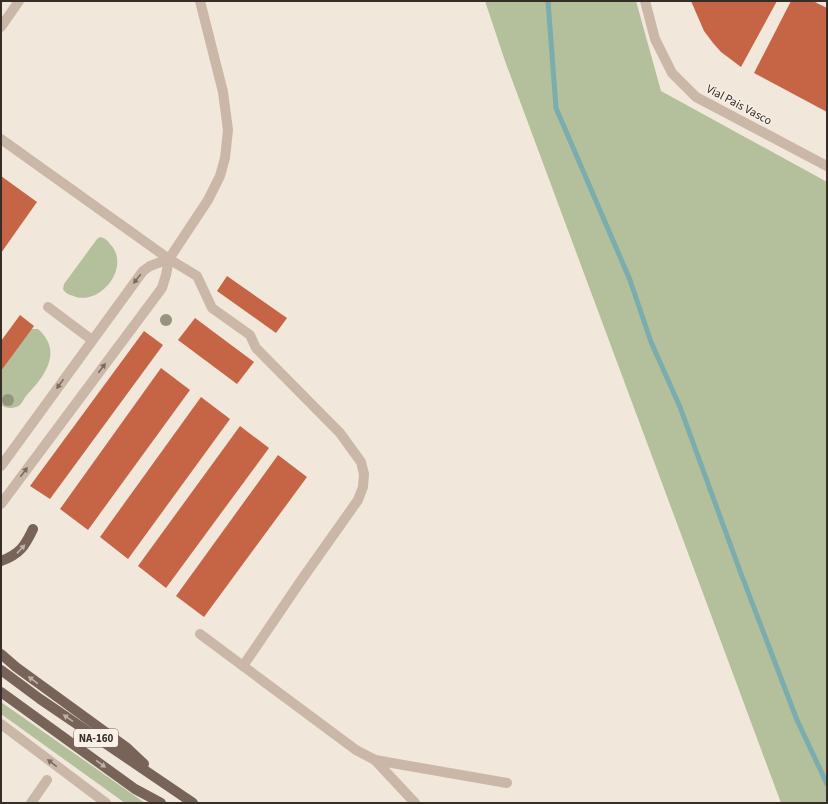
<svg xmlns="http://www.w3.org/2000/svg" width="828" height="804" font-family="'Source Sans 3',sans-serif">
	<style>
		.green { fill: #b4c09b }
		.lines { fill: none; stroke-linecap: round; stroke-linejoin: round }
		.stream { stroke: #7bacae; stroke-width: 5 }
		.building { fill: #c56546 }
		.service { stroke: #cab7a7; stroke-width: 10 }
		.primary { stroke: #786359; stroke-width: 10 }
		.tree { fill: #93967b }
		.oneway { fill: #796b61 }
		.oneway2 { fill: #bfb1a8 }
		.labels { text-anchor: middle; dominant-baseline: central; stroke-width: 3; stroke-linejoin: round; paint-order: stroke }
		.shield { fill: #f9f1e8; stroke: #706762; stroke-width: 1 }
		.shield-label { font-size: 11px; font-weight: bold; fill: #362c28 }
		.street-label { font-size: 12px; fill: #362c28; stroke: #f9f1e8 }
	</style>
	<rect width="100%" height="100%" fill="#f2e7db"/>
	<g class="green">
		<polygon points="485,1 636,1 661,91 827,182 827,803 781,803 505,61"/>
		<path d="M100 237C105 238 107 240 110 244 131 265 103 304 76 297 71 295 65 294 63 289L64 284 97 239Z"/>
		<path d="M31 329H38C64 352 44 377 26 396 23 400 21 406 16 407 11 409 5 408 1 405V371Z"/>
		<polygon points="1,702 145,803 125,803 1,714"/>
	</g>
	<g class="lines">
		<polyline class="stream" points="548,1 556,108 630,280 651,342 680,407 740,571 797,720 827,784"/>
	</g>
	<g class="building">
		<polygon points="691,1 777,1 741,67 721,52 713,43 704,31"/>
		<polygon points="791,1 813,1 827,8 827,112 754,73"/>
		<polygon points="1,176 37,202 1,253"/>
		<polygon points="227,276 287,318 276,333 217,291"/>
		<polygon points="20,315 34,326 1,371 1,341"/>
		<polygon points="195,318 254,362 237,384 178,340"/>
		<polygon points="144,331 163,345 50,499 30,486"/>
		<polygon points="161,368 190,390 88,530 60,509"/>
		<polygon points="201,397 230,419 128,559 100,537"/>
		<polygon points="240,426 269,448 166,588 138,566"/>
		<polygon points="278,455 307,477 204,617 176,596"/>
	</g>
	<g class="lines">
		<g class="service">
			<polyline points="645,1 655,39 672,73 696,97 827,166"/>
			<polyline points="1,27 19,1"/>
			<polyline points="1,139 169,259 197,276 212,308 250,335 256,348 340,433 361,462 364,474 363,487 358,500 300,582 243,666"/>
			<polyline points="48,307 92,340"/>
			<polyline points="1,466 143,271 150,266 169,259"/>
			<polyline points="1,504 162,288 166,275 169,259 208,200 220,176 225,158 228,130 223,92 200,1"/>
			<polyline points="200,634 356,750 375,760 507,783"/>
			<polyline points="1,724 106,803"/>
			<polyline points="375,760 415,803"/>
			<polyline points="31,803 47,780"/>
		</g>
		<g class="primary">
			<path d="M1 561C20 554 25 546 33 529"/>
			<polyline points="1,654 16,667 126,747 144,764"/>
			<polyline points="1,670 40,699 193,803"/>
			<polyline points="1,692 135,789 161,803"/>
		</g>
	</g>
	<g class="tree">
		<circle cx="166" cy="320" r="6"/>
		<circle cx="8" cy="400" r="6"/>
	</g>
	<defs><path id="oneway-solid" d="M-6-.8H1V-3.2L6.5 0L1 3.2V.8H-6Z"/></defs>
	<g class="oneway">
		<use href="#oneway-solid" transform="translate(137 279) rotate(128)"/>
		<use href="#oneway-solid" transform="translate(102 368) rotate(-53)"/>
		<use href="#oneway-solid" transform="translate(60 384) rotate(126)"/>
		<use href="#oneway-solid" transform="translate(24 472) rotate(-53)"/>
		<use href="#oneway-solid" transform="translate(52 763) rotate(-143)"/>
	</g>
	<g class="oneway2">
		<use href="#oneway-solid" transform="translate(21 549) rotate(-47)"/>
		<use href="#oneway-solid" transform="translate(33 680) rotate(-144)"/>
		<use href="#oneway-solid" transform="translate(68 718) rotate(-145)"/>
		<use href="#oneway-solid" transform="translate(101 764) rotate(36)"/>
	</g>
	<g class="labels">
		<rect class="shield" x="74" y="729" width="44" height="18" rx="3"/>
		<g class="shield-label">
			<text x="96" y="738">NA-160</text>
		</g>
		<g class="street-label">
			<text transform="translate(739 105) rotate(28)">Vial Pais Vasco</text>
		</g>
	</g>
	<rect width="828" height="804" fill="none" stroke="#362c28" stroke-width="4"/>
</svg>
